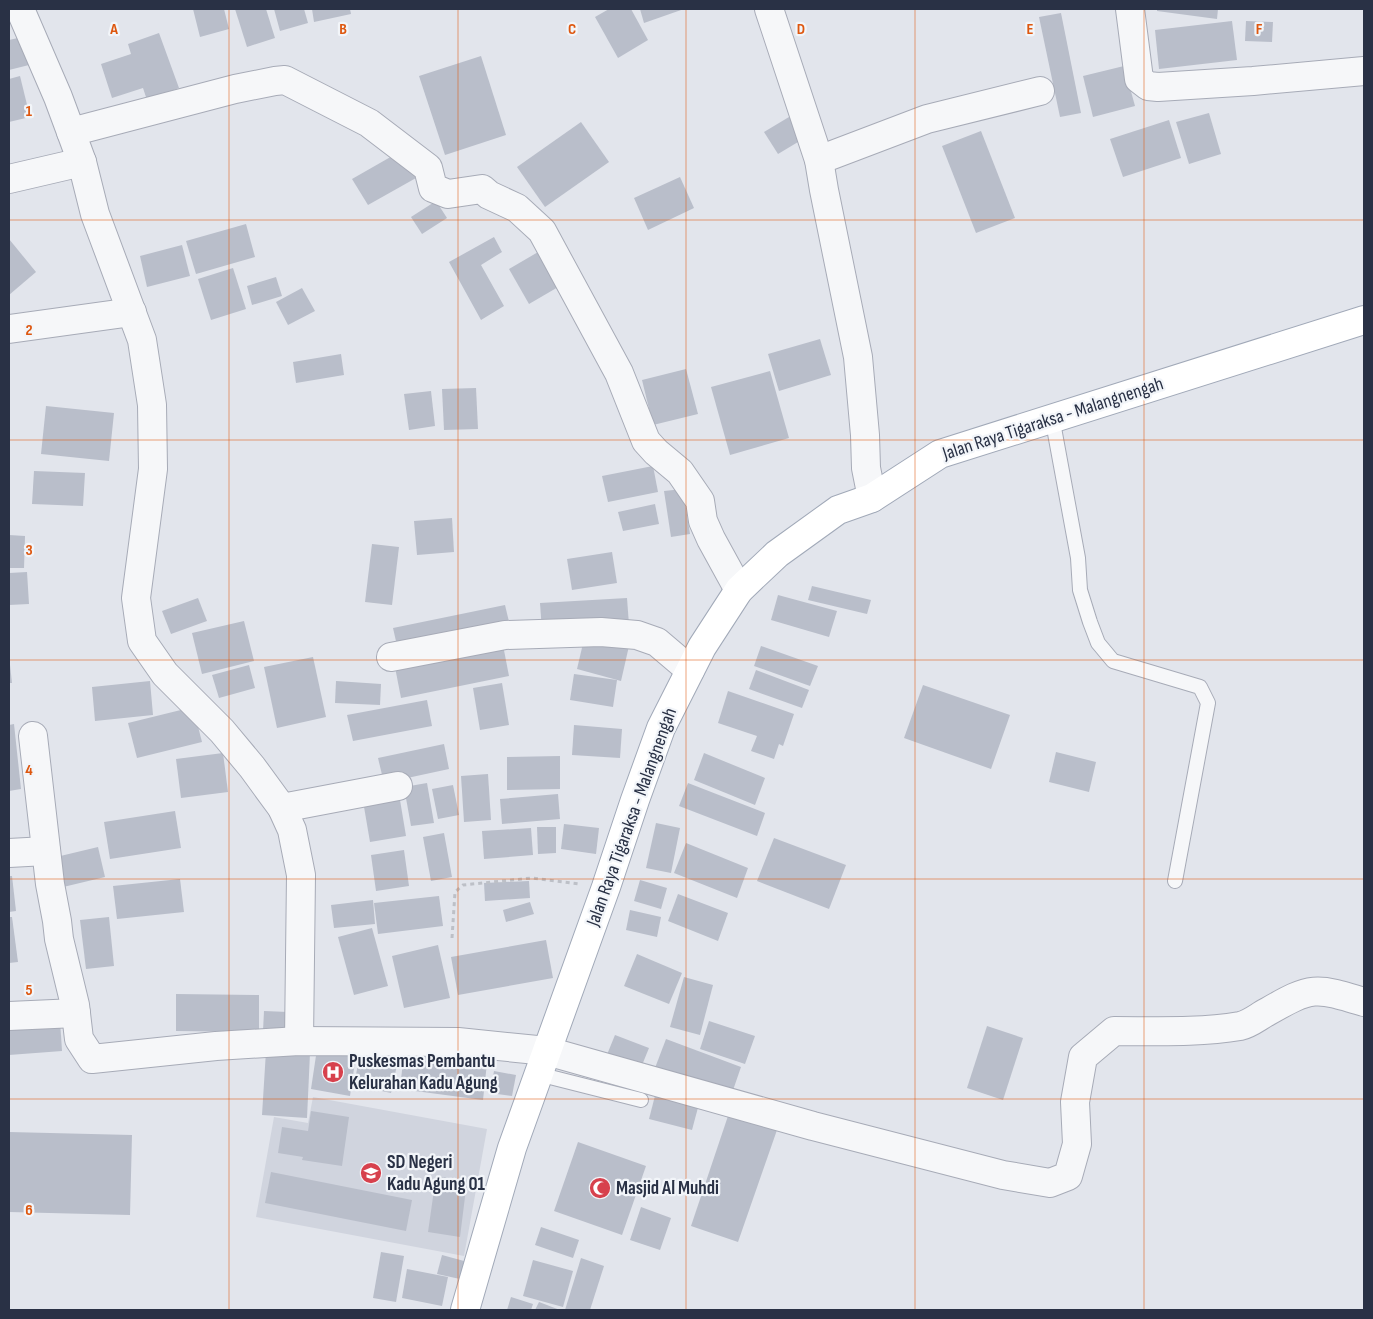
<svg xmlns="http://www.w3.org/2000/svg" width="1373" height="1319" font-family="'Sofia Sans Condensed',sans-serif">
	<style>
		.built { fill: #d0d4de }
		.building { fill: #b9beca }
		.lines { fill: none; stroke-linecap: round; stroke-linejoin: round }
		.service-casing { stroke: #a7abb7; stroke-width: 16 }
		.minor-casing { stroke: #a7abb7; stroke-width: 30 }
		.primary-casing { stroke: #a1a9b8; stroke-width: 30 }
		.path { stroke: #bdc0c7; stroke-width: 3; stroke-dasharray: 4 4; stroke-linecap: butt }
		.service { stroke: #f6f7f9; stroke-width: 14 }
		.minor { stroke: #f6f7f9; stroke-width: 28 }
		.primary { stroke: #fff; stroke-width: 28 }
		.grid { fill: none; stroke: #de570f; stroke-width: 1; stroke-opacity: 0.55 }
		.labels { text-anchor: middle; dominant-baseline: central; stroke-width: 4.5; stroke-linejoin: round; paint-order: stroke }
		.street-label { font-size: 19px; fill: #293145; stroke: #f2f5f9 }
		.poi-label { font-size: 19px; font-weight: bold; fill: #293145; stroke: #f2f5f9; text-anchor: start }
		.grid-label { font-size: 16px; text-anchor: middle; font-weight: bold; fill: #de570f; stroke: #f2f5f9; stroke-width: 4.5; stroke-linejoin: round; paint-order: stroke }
	</style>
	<rect width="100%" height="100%" fill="#e2e5ec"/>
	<polygon class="built" points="313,1097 487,1129 464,1256 256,1217 274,1117 308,1123"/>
	<g class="building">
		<polygon points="193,9 224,9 229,29 200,37"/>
		<polygon points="235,9 266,9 275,38 247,47"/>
		<polygon points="274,9 304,9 308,23 280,31"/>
		<polygon points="312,9 350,9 351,14 314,22"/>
		<polygon points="609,9 631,9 648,40 618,58 595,17"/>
		<polygon points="640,9 684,9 644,23"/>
		<polygon points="1157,9 1218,9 1217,19 1157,11"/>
		<polygon points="1061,13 1081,113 1060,117 1039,17"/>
		<polygon points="1232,21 1237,60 1159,69 1155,30"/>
		<polygon points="1246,21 1273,22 1272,42 1245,41"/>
		<polygon points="159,33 179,88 147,100 143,88 112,98 101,64 131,54 128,44"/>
		<polygon points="27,36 33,64 9,70 9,40"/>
		<polygon points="481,56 506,135 445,155 419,76"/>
		<polygon points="1124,66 1135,106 1093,117 1083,76"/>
		<polygon points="20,76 30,117 9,122 9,79"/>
		<polygon points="1209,113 1221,154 1189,164 1176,122"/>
		<polygon points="789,117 803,139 778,154 764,132"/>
		<polygon points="1169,120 1181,158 1123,177 1110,139"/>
		<polygon points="581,122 609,162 545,207 517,167"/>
		<polygon points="981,131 1015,218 976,233 942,146"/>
		<polygon points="401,151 416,178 368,205 352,179"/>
		<polygon points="680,177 694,208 648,230 634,198"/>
		<polygon points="436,201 447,218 422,234 411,217"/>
		<polygon points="246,224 255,257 196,274 186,241"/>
		<polygon points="494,237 502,252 481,265 504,306 481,320 449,262"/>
		<polygon points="9,239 36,272 9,295"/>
		<polygon points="182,245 190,276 147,287 140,256"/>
		<polygon points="545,248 565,283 529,304 509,269"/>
		<polygon points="233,268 246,309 211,320 198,279"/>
		<polygon points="276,277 282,296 252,305 247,286"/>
		<polygon points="302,288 315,311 288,325 276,302"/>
		<polygon points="820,339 831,375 779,391 768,354"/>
		<polygon points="341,354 344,375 296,383 293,362"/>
		<polygon points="686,369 698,414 653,425 642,380"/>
		<polygon points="770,371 789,438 730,455 711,387"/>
		<polygon points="476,388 478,429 444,430 442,389"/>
		<polygon points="431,391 435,426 409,430 404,394"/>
		<polygon points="46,406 114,413 109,461 41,454"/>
		<polygon points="653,466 658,492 608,502 602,476"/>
		<polygon points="34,471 85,473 83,506 32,504"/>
		<polygon points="683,489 690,534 671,537 664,491"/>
		<polygon points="655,504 659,524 623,531 618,512"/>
		<polygon points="452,518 454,552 417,555 414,521"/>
		<polygon points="9,535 25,536 24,568 9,568"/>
		<polygon points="372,544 399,547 392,605 365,602"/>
		<polygon points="612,552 617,583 572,590 567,559"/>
		<polygon points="27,572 29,604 9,605 9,573"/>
		<polygon points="812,586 871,600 867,614 808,600"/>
		<polygon points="778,595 837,611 829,637 771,620"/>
		<polygon points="198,598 207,621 171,634 162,611"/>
		<polygon points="627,598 629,625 542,631 540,603"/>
		<polygon points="505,605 510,626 398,650 393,628"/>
		<polygon points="244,621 254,661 202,674 192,633"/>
		<polygon points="585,635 629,646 621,681 577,669"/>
		<polygon points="502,640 509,676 401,698 394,662"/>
		<polygon points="761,646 818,666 810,686 754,666"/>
		<polygon points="313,657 326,717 277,728 264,667"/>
		<polygon points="9,665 10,665 12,683 9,683"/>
		<polygon points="249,665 255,688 219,698 212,675"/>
		<polygon points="756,670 809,690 802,708 749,689"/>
		<polygon points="574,674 617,680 613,707 570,700"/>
		<polygon points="150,681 153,715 95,721 92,687"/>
		<polygon points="336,681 381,684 380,705 335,703"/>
		<polygon points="502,683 509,725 480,730 473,688"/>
		<polygon points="923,685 1010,715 991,769 904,738"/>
		<polygon points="728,691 794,714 783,746 779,744 774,759 751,751 757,736 718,723"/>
		<polygon points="427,700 432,726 353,741 347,715"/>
		<polygon points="193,707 202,742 137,758 128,723"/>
		<polygon points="14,724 21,789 9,791 9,725"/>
		<polygon points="574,725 622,729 620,758 572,755"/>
		<polygon points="444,744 449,769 384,783 378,758"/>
		<polygon points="1056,752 1096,762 1089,792 1049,782"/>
		<polygon points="223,753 228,792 181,798 176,759"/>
		<polygon points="704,753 765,778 755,805 694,780"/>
		<polygon points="560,756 560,789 507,790 507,757"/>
		<polygon points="488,774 491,820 464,822 461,776"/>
		<polygon points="427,783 434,823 411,826 404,787"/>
		<polygon points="688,783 765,813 757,836 679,806"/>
		<polygon points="453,785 459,815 438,819 432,789"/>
		<polygon points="399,794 406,836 370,842 363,801"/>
		<polygon points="558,794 560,819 502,824 500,799"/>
		<polygon points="175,811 181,848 110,859 104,822"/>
		<polygon points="656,823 680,828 671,873 646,868"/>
		<polygon points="564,824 599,828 596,854 561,849"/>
		<polygon points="537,827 556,827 556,853 538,854"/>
		<polygon points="531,828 533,855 484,859 482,831"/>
		<polygon points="444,833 452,877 431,881 423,837"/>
		<polygon points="774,838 846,865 829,909 757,881"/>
		<polygon points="686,843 748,868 737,898 674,873"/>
		<polygon points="98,847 105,877 59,888 52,858"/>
		<polygon points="404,850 409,886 376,891 371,855"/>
		<polygon points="9,876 12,876 16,911 9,912"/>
		<polygon points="180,879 184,912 117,919 113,886"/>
		<polygon points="640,880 667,888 661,909 634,901"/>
		<polygon points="529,881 530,898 485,901 484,883"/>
		<polygon points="678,894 728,913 718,941 668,921"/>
		<polygon points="439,896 443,926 378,934 374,903"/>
		<polygon points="373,900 375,924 334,928 331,905"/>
		<polygon points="530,902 534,914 506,922 503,910"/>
		<polygon points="630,910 661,917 657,937 626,930"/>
		<polygon points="9,917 12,917 18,962 9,963"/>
		<polygon points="109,917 114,966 86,969 80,920"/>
		<polygon points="372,928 388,986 354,995 338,937"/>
		<polygon points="546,940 553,978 458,995 451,957"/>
		<polygon points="438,945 450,998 404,1008 392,956"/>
		<polygon points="637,954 682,973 669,1004 624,986"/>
		<polygon points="684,977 713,985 700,1035 670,1027"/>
		<polygon points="176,994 259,995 259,1032 176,1031"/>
		<polygon points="264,1011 288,1012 287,1032 263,1031"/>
		<polygon points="60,1020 62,1051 9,1055 9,1024"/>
		<polygon points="709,1021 755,1036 745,1064 700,1049"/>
		<polygon points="987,1026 1023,1038 1003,1100 967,1088"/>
		<polygon points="615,1035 649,1048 638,1075 604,1062"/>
		<polygon points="666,1039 741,1067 731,1096 655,1068"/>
		<polygon points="362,1043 400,1051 391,1093 354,1085"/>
		<polygon points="317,1049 356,1055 350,1096 311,1089"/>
		<polygon points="266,1051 310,1053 307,1118 262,1115"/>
		<polygon points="404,1052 487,1063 483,1100 400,1089"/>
		<polygon points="494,1071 516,1075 512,1096 490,1093"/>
		<polygon points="657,1088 700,1100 692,1130 649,1119"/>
		<polygon points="311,1111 349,1117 342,1166 302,1160 303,1157 278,1153 282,1127 308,1131"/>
		<polygon points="729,1113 777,1130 738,1242 691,1226"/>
		<polygon points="9,1132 132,1135 130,1215 9,1212"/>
		<polygon points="578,1142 646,1166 622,1235 554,1211"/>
		<polygon points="271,1172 412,1200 406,1231 265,1203"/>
		<polygon points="436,1176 467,1181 460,1237 428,1232"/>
		<polygon points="641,1207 671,1218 660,1250 630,1240"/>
		<polygon points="541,1227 579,1240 573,1258 535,1245"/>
		<polygon points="381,1252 404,1256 396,1302 373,1298"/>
		<polygon points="442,1255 464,1261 460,1279 437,1274"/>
		<polygon points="581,1258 604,1266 590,1310 565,1310"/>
		<polygon points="533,1260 573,1271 563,1307 523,1296"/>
		<polygon points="407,1269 448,1277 442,1306 402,1298"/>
		<polygon points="511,1297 533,1304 531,1310 507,1310"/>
		<polygon points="539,1302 560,1310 535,1310"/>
	</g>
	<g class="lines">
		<g class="service-casing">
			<g id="service">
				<polyline points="1052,417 1078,558 1080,590 1090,622 1098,643 1113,661 1200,687 1208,703 1175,881"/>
				<polyline points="538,1074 641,1100"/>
			</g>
		</g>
		<g class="minor-casing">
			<g id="minor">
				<polyline points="20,9 58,97 71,132 82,162 95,214 142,340 152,405 153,469 136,598 142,641 165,674 222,731 252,767 282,808 292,830 301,875 299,1041"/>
				<polyline points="769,9 819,160 824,190 858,357 865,435 866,468 872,498"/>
				<polyline points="1130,9 1139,79 1148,86 1158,87 1253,81 1364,71"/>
				<polyline points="71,132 235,89 275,81 285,80 369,123 428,168 433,188 448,194 482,189 489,195 517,208 542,231 619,373 646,441 656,452 680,472 700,501 703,521 711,539 739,590"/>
				<polyline points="819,160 927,119 1040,91"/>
				<polyline points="9,179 82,162"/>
				<polyline points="9,329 132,312"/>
				<polyline points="391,657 505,635 601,632 637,635 657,642 690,670"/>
				<path d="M33 736 50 884 57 921 59 939 75 1005 79 1039 92 1059 216 1046 299 1041 458 1042 547 1051 813 1126 1003 1175 1050 1183 1068 1176 1077 1144 1075 1102 1083 1057 1114 1031C1157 1031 1199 1033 1240 1026 1250 1024 1259 1016 1267 1012 1312 986 1315 987 1364 1002"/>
				<polyline points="282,808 398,786"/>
				<polyline points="9,853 46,851"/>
				<polyline points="9,1016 76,1013"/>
			</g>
		</g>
		<g class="primary-casing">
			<polyline id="primary" points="465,1310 512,1148 606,887 635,800 661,728 702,647 739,590 777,554 838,510 872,498 940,454 1364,320"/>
		</g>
		<polyline class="path" points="452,938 455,892 463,885 532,878 580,884"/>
		<use href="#service" class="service"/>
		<use href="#minor" class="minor"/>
		<use href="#primary" class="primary"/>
	</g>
	<path class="grid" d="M229 9V1310M458 9V1310M686 9V1310M915 9V1310M1144 9V1310M9 220H1364M9 440H1364M9 660H1364M9 879H1364M9 1099H1364"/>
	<defs>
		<g id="hospital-disc" transform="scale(1.125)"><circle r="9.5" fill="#d7414d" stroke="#f2f5f9"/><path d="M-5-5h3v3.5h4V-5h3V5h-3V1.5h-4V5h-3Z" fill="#fff"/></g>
		<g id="school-disc" transform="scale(1.125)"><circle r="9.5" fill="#d7414d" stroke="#f2f5f9"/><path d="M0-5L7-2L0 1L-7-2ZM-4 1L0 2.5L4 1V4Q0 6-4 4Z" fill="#fff"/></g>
		<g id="mosque-disc" transform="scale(1.125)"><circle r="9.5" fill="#d7414d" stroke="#f2f5f9"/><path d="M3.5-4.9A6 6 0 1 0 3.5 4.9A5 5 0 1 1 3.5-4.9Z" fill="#fff"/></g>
	</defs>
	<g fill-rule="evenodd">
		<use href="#hospital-disc" x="333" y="1072"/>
		<use href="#school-disc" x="371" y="1173"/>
		<use href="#mosque-disc" x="600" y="1188"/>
	</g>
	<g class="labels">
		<g class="street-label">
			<text transform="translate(1053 419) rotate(-18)">Jalan Raya Tigaraksa - Malangnengah</text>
			<text transform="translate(632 817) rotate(-70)">Jalan Raya Tigaraksa - Malangnengah</text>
		</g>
		<g class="poi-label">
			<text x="349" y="1061">Puskesmas Pembantu<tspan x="349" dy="22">Kelurahan Kadu Agung</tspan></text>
			<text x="387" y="1162">SD Negeri<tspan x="387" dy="22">Kadu Agung 01</tspan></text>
			<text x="616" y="1188">Masjid Al Muhdi</text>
		</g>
	</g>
	<g class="grid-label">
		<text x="114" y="34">A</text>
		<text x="343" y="34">B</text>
		<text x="572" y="34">C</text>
		<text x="801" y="34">D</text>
		<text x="1030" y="34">E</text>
		<text x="1259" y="34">F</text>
		<text x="29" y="116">1</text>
		<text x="29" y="335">2</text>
		<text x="29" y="555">3</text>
		<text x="29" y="775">4</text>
		<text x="29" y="995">5</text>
		<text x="29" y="1215">6</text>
	</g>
	<rect width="1373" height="1319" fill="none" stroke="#293145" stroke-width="20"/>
</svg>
